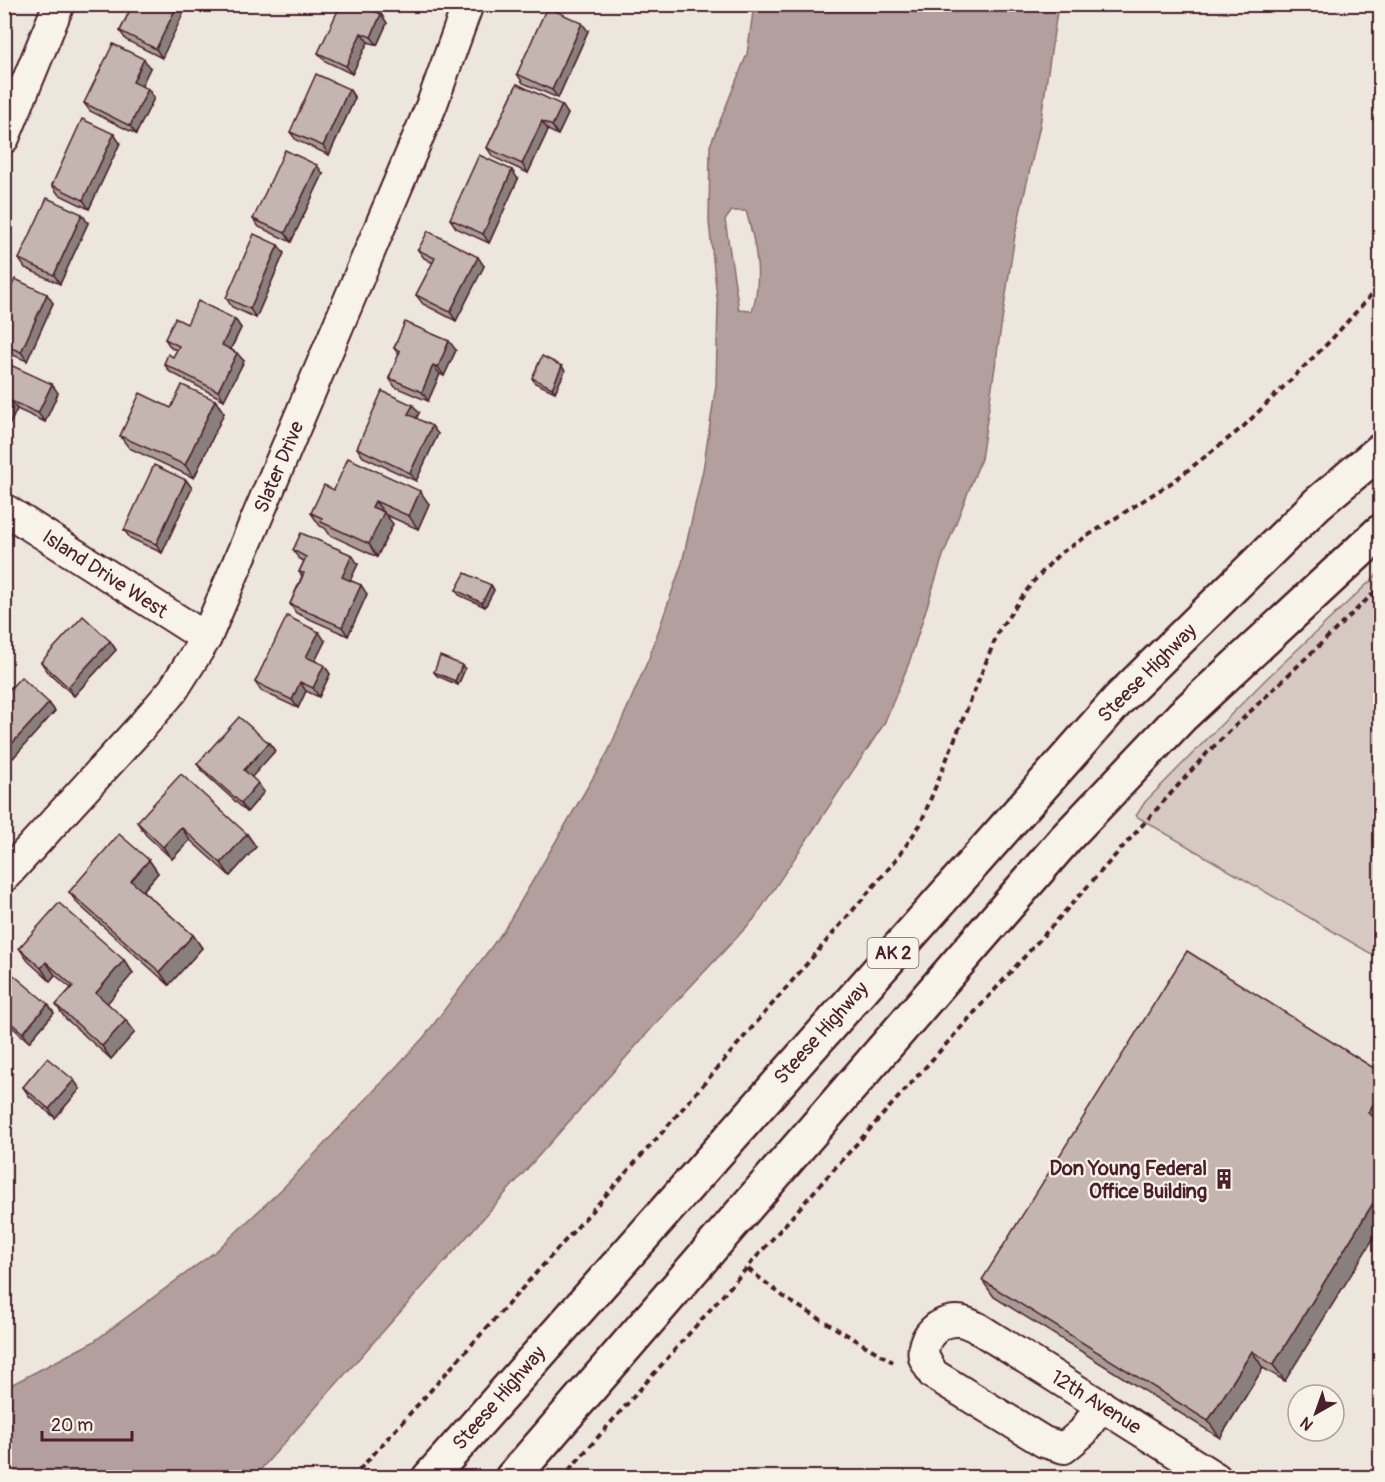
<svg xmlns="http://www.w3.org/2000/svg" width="1385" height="1482" font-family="Pangolin,sans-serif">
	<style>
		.green { fill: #d5c9c2; stroke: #907476; stroke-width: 1.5 }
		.water { fill: #b39f9d; stroke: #896c6f; stroke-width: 1.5; fill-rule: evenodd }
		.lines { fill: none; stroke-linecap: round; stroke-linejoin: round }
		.minor-casing { stroke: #4a1f2b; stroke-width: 34 }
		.highway-casing { stroke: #4a1f2b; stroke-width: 38 }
		.path { stroke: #4a1f2b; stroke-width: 4; stroke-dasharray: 6 4.5; stroke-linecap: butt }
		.minor { stroke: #f7f3e8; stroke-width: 30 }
		.highway { stroke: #f7f3e8; stroke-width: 33 }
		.wall { fill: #a99c97; stroke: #4a1f2b; stroke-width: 1.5 }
		.shaded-wall { fill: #897f7b; stroke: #4a1f2b; stroke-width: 1.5 }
		.building { fill: #c4b5b0; stroke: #4a1f2b; stroke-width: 1.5 }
		.labels { text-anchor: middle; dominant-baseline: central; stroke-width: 4.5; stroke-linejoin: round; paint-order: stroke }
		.shield { fill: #f7f3e8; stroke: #7e5f64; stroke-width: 1.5 }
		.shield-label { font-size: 18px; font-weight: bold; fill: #4a1f2b }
		.street-label { font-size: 20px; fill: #4a1f2b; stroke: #f7f3e8 }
		.poi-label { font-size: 20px; font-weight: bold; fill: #4a1f2b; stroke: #f7f3e8; text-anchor: end }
	</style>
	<rect width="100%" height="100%" fill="#ece6dd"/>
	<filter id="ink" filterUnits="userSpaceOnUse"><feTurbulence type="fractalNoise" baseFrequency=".0167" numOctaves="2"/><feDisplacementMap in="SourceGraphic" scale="12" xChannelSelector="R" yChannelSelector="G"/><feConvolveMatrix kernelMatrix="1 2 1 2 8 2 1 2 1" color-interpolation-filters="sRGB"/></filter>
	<g filter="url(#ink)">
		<polygon class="green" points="1380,572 1380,959 1136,816 1145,802 1265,680"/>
		<path class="water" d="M754 5H1058L1040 125 1015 235 981 459 943 556 909 663 884 724 754 919 659 1020 254 1477H5V1388L93 1342 216 1251 284 1187 424 1037 504 930 608 752 649 658 682 563 703 470 716 385 718 306 709 222 710 146 747 54ZM732 211H746C756 244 763 278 752 311L739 310 725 220Z"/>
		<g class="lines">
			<g class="minor-casing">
				<g id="minor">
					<polyline points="4,138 59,4"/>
					<polyline points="4,509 206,638"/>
					<polyline points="4,877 143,725 173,690 206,638 432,104 468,4"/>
					<path d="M1101 1405 1083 1432 1064 1448 1044 1442 933 1374C931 1369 926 1363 924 1357 920 1338 939 1320 958 1321 964 1321 971 1325 976 1327L1216 1478"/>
				</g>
			</g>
			<g class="highway-casing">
				<g id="highway">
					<polyline points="429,1478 1119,699 1317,504 1380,451"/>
					<polyline points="512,1478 1066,838 1182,716 1380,532"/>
				</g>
			</g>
			<g class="path">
				<polyline points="748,1269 788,1300 893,1362"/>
				<polyline points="352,1478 659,1136 896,860 920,825 999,630 1032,583 1059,554 1174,481 1243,427 1331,340 1380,285"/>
				<polyline points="562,1478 826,1178 1208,752 1380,587"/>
			</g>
			<use href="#minor" class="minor"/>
			<use href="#highway" class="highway"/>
		</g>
		<g class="wall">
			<polygon points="133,4 162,58 126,40 120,31"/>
			<polygon points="381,14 387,23 377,45 368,42 352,74 325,61 318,53"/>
			<polygon points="588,31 558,98 523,83 517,74"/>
			<polygon points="150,68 141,86 148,89 154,98 136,134 90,111 84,103"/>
			<polygon points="517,84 568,114 558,135 548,130 528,173 493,157 487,148"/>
			<polygon points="349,89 355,98 329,155 296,140 290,132"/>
			<polygon points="120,143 89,209 58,194 52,185"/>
			<polygon points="323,174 291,242 259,227 253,219"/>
			<polygon points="518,179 489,243 456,228 450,219"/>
			<polygon points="88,223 60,284 25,268 19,259"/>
			<polygon points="418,250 484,266 456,321 423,304 416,295 433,263 424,258"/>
			<polygon points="284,253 256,318 232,307 226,298"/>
			<polygon points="4,303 53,303 27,361 4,351"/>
			<polygon points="235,319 241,328 231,349 244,361 224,400 170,372 164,364 173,357 177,350 171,348 165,339 187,324"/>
			<polygon points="394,348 456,350 444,376 440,374 428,401 395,387 389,378 399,355"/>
			<polygon points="4,362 58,393 45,422 17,409 4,436"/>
			<polygon points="565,371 555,392 535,383 532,378"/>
			<polygon points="215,400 224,413 194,478 129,448 120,436 171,408"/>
			<polygon points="419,413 416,418 438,434 416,481 363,457 357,448"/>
			<polygon points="186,480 192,488 162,553 130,538 124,530"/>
			<polygon points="334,490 429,504 418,529 386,515 393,524 377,557 330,535 325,528 320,526 311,513"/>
			<polygon points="293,550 358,564 350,580 367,594 348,636 296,613 290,604 302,576 299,572 304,561 299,559"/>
			<polygon points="491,585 494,590 485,607 459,595 456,590"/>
			<polygon points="110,641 116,650 74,696 47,671 41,662"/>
			<polygon points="325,641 315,661 324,665 330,674 319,697 306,691 298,708 261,691 255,682"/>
			<polygon points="465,669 458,685 437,676 434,672"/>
			<polygon points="4,695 49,703 55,711 13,758 4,750"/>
			<polygon points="269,743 275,751 251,777 264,792 247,812 203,772 197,764"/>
			<polygon points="137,822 247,834 256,847 230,876 190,840 172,859 146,835"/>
			<polygon points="149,860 158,873 143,891 193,935 202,948 169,985 78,904 69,892"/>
			<polygon points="19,948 124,960 133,973 107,1003 135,1032 111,1059 65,1018 56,1005 71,988 55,975 50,981 28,961"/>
			<polygon points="4,967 54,1013 29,1042 11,1026 4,1034"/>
			<polygon points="1380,1072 1285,1381 1263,1368 1220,1438 994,1297 982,1280"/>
			<polygon points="23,1087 80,1089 55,1118 29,1096"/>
		</g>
		<g class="shaded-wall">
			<polygon points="178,4 188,4 162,58 156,49"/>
			<polygon points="381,14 387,23 377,45 371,37"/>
			<polygon points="582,23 588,31 558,98 552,90"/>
			<polygon points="361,33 368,42 352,74 346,66"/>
			<polygon points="144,59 150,68 139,91 133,82"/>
			<polygon points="148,89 154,98 136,134 130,126"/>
			<polygon points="349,89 355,98 329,155 323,146"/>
			<polygon points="562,105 568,114 558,135 552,126"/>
			<polygon points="542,121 548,130 528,173 522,164"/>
			<polygon points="114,134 120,143 89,209 83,200"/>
			<polygon points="317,165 323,174 291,242 285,233"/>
			<polygon points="512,170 518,179 489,243 483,234"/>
			<polygon points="82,214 88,223 60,284 54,275"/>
			<polygon points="278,245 284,253 256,318 250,309"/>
			<polygon points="478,257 484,266 456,321 450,312"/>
			<polygon points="47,294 53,303 27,361 21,352"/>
			<polygon points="235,319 241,328 228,354 222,345"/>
			<polygon points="449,341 456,350 444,376 438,367"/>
			<polygon points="237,353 244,361 224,400 218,391"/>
			<polygon points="433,365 440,374 428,401 422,392"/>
			<polygon points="562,366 565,371 555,392 552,388"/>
			<polygon points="52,384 58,393 45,422 38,413"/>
			<polygon points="215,400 224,413 194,478 185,465"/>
			<polygon points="11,401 17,409 4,436 4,415"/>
			<polygon points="413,405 419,413 414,423 408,414"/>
			<polygon points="432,426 438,434 416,481 410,473"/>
			<polygon points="186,480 192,488 162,553 156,544"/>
			<polygon points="420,491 429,504 418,529 409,516"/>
			<polygon points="375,501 393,524 377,557 369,544 372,507"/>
			<polygon points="352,555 358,564 348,585 342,577"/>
			<polygon points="361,585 367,594 348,636 342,627"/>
			<polygon points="491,585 494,590 485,607 482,603"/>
			<polygon points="319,632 325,641 313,665 306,657"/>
			<polygon points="110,641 116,650 74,696 68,687"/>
			<polygon points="324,665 330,674 319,697 313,688"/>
			<polygon points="462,665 465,669 458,685 455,681"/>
			<polygon points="300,682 306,691 298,708 292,700"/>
			<polygon points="49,703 55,711 13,758 7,749"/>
			<polygon points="269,743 275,751 250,779 244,770"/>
			<polygon points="258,783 264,792 247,812 241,803"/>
			<polygon points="181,827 190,840 172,859 163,847"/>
			<polygon points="247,834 256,847 230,876 221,863"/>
			<polygon points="149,860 158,873 140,894 131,881"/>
			<polygon points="193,935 202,948 169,985 160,972"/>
			<polygon points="124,960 133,973 105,1006 96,993"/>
			<polygon points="46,962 55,975 50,981 41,968"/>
			<polygon points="48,1004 54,1013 29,1042 23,1033"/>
			<polygon points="4,1018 5,1018 11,1026 4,1034"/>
			<polygon points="126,1020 135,1032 111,1059 102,1046"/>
			<polygon points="74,1080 80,1089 55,1118 49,1109"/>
			<polygon points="1380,1093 1380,1128 1368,1113"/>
			<polygon points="1380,1192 1380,1228 1285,1381 1273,1365"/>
			<polygon points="1252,1351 1263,1368 1220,1438 1208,1421"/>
		</g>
		<g class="building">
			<polygon points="133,4 178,4 156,49 120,31"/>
			<polygon points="341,4 360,4 381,14 371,37 361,33 346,66 318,53"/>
			<polygon points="547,7 582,23 552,90 517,74"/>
			<polygon points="113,44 144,59 133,82 148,89 130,126 84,103"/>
			<polygon points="316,74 349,89 323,146 290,132"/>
			<polygon points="517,84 562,105 552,126 542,121 522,164 487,148"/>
			<polygon points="82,119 114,134 83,200 52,185"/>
			<polygon points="285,150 317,165 285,233 253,219"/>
			<polygon points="479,155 512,170 483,234 450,219"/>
			<polygon points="47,198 82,214 54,275 19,259"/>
			<polygon points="428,231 478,257 450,312 416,295 435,258 418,250"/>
			<polygon points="254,234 278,245 250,309 226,298"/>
			<polygon points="15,279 47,294 21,352 4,345 4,303"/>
			<polygon points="198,301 235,319 222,345 237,353 218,391 164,364 168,354 173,357 179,346 165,339 175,318 187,324"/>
			<polygon points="405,322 449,341 438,367 433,365 422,392 389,378 400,351 394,348"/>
			<polygon points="542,356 562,366 552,388 532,378"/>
			<polygon points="4,362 52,384 38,413 11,401 4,415"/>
			<polygon points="182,385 215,400 185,465 120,436 140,393 171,408"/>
			<polygon points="382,391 413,405 408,414 432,426 410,473 357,448"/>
			<polygon points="348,458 420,491 409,516 375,501 372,507 384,512 369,544 321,522 322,518 311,513 324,485 334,490"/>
			<polygon points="154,465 186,480 156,544 124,530"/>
			<polygon points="301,533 352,555 342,577 361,585 342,627 290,604 304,573 299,572 306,557 293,550"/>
			<polygon points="465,573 491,585 482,603 456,590"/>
			<polygon points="83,616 110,641 68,687 41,662"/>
			<polygon points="287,616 319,632 306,657 324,665 313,688 300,682 292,700 255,682"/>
			<polygon points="440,656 462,665 455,681 434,672"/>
			<polygon points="21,677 49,703 7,749 4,746 4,695"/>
			<polygon points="239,717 269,743 244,770 258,783 241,803 197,764"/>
			<polygon points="181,774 247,834 221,863 181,827 163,847 137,822"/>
			<polygon points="119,834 149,860 131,881 193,935 160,972 69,892"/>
			<polygon points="59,903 124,960 96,993 126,1020 102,1046 56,1005 73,986 46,962 41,968 19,948"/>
			<polygon points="1187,951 1380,1072 1380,1093 1368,1113 1380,1121 1380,1192 1273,1365 1252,1351 1208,1421 982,1280"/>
			<polygon points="4,967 48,1004 23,1033 5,1018 4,1018"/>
			<polygon points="47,1058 74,1080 49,1109 23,1087"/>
		</g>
	</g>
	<defs>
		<g id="building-bare" transform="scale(1.62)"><path d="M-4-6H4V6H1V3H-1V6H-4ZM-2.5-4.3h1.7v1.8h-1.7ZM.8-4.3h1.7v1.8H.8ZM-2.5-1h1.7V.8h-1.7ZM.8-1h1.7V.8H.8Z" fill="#4a1f2b" stroke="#f7f3e8" stroke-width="2.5" paint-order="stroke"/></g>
	</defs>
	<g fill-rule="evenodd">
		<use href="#building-bare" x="1224" y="1179"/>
	</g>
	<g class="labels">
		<rect class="shield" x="867.5" y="938" width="51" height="30" rx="4.5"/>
		<g class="shield-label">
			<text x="893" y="953">AK 2</text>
		</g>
		<g class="street-label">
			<text transform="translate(279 467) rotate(-67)">Slater Drive</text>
			<text transform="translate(105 574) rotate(33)">Island Drive West</text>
			<text transform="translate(1147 673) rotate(-45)">Steese Highway</text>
			<text transform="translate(821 1033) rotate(-48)">Steese Highway</text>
			<text transform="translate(499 1398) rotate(-49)">Steese Highway</text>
			<text transform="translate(1096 1402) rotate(32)">12th Avenue</text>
		</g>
		<g class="poi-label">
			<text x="1207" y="1168">Don Young Federal<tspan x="1207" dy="23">Office Building</tspan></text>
		</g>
	</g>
	<rect width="1385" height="1482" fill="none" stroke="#f7f3e8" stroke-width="24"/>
	<rect x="12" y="12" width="1361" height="1458" fill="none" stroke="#4a1f2b" stroke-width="2" filter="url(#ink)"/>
	<g transform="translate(1316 1413) rotate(220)"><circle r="28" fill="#f7f3e8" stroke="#b29e9c" stroke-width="1.5"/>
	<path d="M0-4.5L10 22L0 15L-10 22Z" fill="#4a1f2b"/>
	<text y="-9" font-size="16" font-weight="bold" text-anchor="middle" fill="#4a1f2b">N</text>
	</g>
	<path d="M42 1431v9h90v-9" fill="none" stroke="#4a1f2b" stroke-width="3"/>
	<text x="51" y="1431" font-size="18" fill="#4a1f2b" stroke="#f7f3e8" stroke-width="4.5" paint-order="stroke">20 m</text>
</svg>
